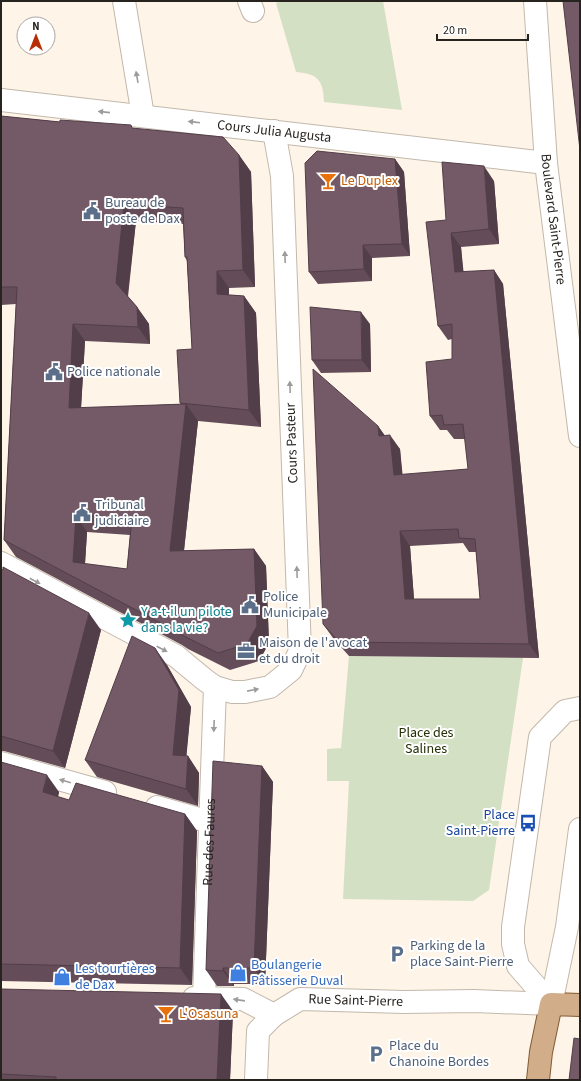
<svg xmlns="http://www.w3.org/2000/svg" width="581" height="1081" viewBox="0 0 581 1081" font-family="'Source Sans 3',sans-serif">
<rect width="100%" height="100%" fill="#fef4e7"/>
<!-- green -->
<g fill="#d4e0c4">
<path d="M281,1h102l19,109 -78,-8c-1,-21 -5,-28 -28,-30l-20,-69z"/>
<path d="M349,656l174,2 -34,232 -16,11 -130,-2 6,-118h-22v-32l14,-1z"/>
</g>
<g fill="none" stroke-linecap="round" stroke-linejoin="round">
<!-- minor casing -->
<g stroke="#c2b8ac" stroke-width="24">
<g id="minor">
<path d="M124,1l19,115"/>
<path d="M249,1l4,10"/>
<path id="s1" d="M535,1l11,162 34,273"/>
<path id="s2" d="M1,100l545,63"/>
<path d="M1,563l175,93 29,24 10,7 17,5h13l25,-5 21,-17 9,-19 -18,-475 -8,-45"/>
<path d="M1,763l104,29"/>
<path d="M157,807l53,15"/>
<path d="M194,998l49,1 31,16"/>
<path id="s3" d="M204,998l11,-311"/>
<path d="M551,1004l-33,-38 -5,-22v-17l27,-190 25,-26 15,-3"/>
<path d="M551,1004l16,-77 13,-98"/>
<path id="s4" d="M256,1080l2,-49 16,-16 26,-16 104,3 70,-1 77,3"/>
</g>
</g>
<!-- major casing -->
<g stroke="#825a31" stroke-width="24">
<path id="major" d="M538,1080l3,-28 10,-48 29,1"/>
</g>
<!-- minor -->
<use href="#minor" stroke="#fff" stroke-width="22"/>
<!-- major -->
<use href="#major" stroke="#d1ae89" stroke-width="22"/>
</g>
<!-- wall -->
<g fill="#644d59" fill-rule="evenodd">
<path d="M1,116l59,6 73,6 106,27 12,17 4,115 -26,1v7l15,1 12,17 5,114 -63,-6 -14,130 70,-2 12,17 3,77 -10,18 -29,9 -42,-21 -6,-4 -166,-88 -12,-17 12,-236 -15,1zM136,221l47,3 2,33 2,4 5,88 -12,54 1,1 -100,4 4,-67 65,3 -1,-20 -12,-17 -9,-10zM87,532l43,3 -3,34 -42,-5z"/>
<path d="M395,159l9,13 6,84 -38,2v23l-54,3 -9,-12z"/>
<path d="M494,181l5,63 -38,3 2,25 31,-2 9,14 36,374 -190,-2 -16,-18 -10,-14 55,-198 7,10 15,13 2,26 66,-6 -3,-30h-11l-7,-9h-7l-10,-14 22,-57v-20l-4,1 -10,-14 8,-106zM463,543l6,9h7l4,47h-66l-4,-53z"/>
<path d="M370,324l1,48 -50,1 -9,-13z"/>
<path d="M1,569l100,61 -36,138 -61,-17h-3z"/>
<path d="M167,665l24,42 -5,49h2l11,17 -1,33 -101,-29 -12,-17z"/>
<path d="M1,762l58,30 -1,5 11,3 116,14 12,17 -5,154 -191,-4z"/>
<path d="M262,766l11,16 -8,202h-31v2h-17l-11,-16z"/>
<path d="M1,989l232,22 -3,69h-229z"/>
</g>
<!-- shaded-wall -->
<g fill="#513e48">
<path d="M239,155l12,17 4,115 -12,-17z"/>
<path d="M395,159l9,13 6,84 -8,-12z"/>
<path d="M484,166l10,15 5,63 -10,-15z"/>
<path d="M124,204l12,17 -9,79 -11,-17z"/>
<path d="M451,233l10,14 4,39 -10,-14z"/>
<path d="M363,245l9,13v23l-8,-12z"/>
<path d="M494,270l9,14 36,374 -10,-14z"/>
<path d="M217,271l12,17v23l-12,-17z"/>
<path d="M244,296l12,17 5,114 -12,-17z"/>
<path d="M137,307l12,17 1,20 -12,-17z"/>
<path d="M361,312l9,12 1,48 -9,-12z"/>
<path d="M73,324l12,17 -5,84 -11,-17z"/>
<path d="M186,404l12,17 -16,147 -12,-17z"/>
<path d="M378,426l10,14 -9,-4z"/>
<path d="M390,435l10,14 4,40 -10,-14z"/>
<path d="M76,515l11,17 -3,47 -11,-17z"/>
<path d="M400,531l10,15 5,67 -10,-14z"/>
<path d="M254,549l12,17 3,77 -10,18 -12,-17z"/>
<path d="M89,613l12,17 -36,138 -12,-17z"/>
<path d="M155,648l12,17 24,42 -6,65 -12,-17z"/>
<path d="M188,756l11,17 -1,33 -12,-17z"/>
<path d="M262,766l11,16 -8,202 -11,-16z"/>
<path d="M47,775l12,17 -4,17 -12,-17z"/>
<path d="M185,814l12,17 -5,154 -12,-17z"/>
<path d="M223,968l11,16v2l-11,-15z"/>
<path d="M221,994l12,17 -3,69h-13z"/>
</g>
<!-- building -->
<g fill="#745967" stroke="#513e48" fill-rule="evenodd">
<path d="M563,1h17v149z"/>
<path d="M1,116l59,6v-2l71,5 1,3 91,9 16,18 4,115 -26,1v23l27,2 5,114 -69,-7 -3,-53 15,-1 -5,-92h-2l-2,-49 -59,-4 -8,79 21,24 1,20 -65,-3 -4,84 117,-4 -16,147 84,-2 3,77 -10,18 -29,9 -42,-21 -6,-4 -166,-88 13,-253h-16zM76,515l56,3 -5,51 -54,-7z"/>
<path d="M317,151l78,8 7,85 -39,1 1,24 -55,3 -4,-109z"/>
<path d="M442,162l42,4 5,63 -38,4 4,39 39,-2 35,374 -190,-2 -16,-18 -10,-255 65,57 1,10 11,-1 4,40 74,-6 -5,-45 -19,1 -2,-10 -12,1 -4,-54 26,-3v-35l-14,2 -12,-104 20,-2zM458,529l1,9 16,1 5,60h-75l-5,-68z"/>
<path d="M310,307l51,5 1,48h-50z"/>
<path d="M3,567l86,46 -36,138 -52,-15v-167l2,1z"/>
<path d="M132,636l23,12 24,42 -6,65 15,1 -2,33 -101,-29z"/>
<path d="M213,761l49,5 -8,202h-31v3l-17,-1z"/>
<path d="M1,762l46,13 -4,17 26,8 7,-17 109,31 -5,154 -179,-4z"/>
<path d="M1,989l220,5 -4,86h-161v-3l-55,-3z"/>
<path d="M574,1038l6,1v41h-11z"/>
</g>
<!-- one-way arrows -->
<defs><path id="oneway-solid" d="M-6-.8H1V-3.2L6.5 0L1 3.2V.8H-6Z"/></defs>
<g fill="#9e9c9a">
<use href="#oneway-solid" transform="translate(137 77) rotate(-100)"/>
<use href="#oneway-solid" transform="translate(104 112) rotate(-174)"/>
<use href="#oneway-solid" transform="translate(194 122) rotate(-173)"/>
<use href="#oneway-solid" transform="translate(285 257) rotate(-92)"/>
<use href="#oneway-solid" transform="translate(290 387) rotate(-92)"/>
<use href="#oneway-solid" transform="translate(297 572) rotate(-92)"/>
<use href="#oneway-solid" transform="translate(35 581) rotate(28)"/>
<use href="#oneway-solid" transform="translate(162 649) rotate(28)"/>
<use href="#oneway-solid" transform="translate(253 690) rotate(-11)"/>
<use href="#oneway-solid" transform="translate(214 726) rotate(92)"/>
<use href="#oneway-solid" transform="translate(65 781) rotate(-164)"/>
<use href="#oneway-solid" transform="translate(239 1000) rotate(-172)"/>
</g>
<!-- icons -->
<defs>
<g id="bar-bare" transform="scale(1.38)"><path d="M-6-5H6L.8 .8V4.5H3.5V6h-7V4.5H-.8V.8Z" fill="#e8710a" stroke="#fff" stroke-width="2.5" paint-order="stroke"/></g>
<g id="civic-bare" transform="scale(1.38)"><path d="M-.6-6.5H3V-4.5H.6V-3L4-1V1h2V6H-6V1h2V-1L-.6-3ZM-1.2 2.5V6h2.4V2.5Z" fill="#5c6f8a" stroke="#fff" stroke-width="2.5" paint-order="stroke"/></g>
<g id="sight-bare" transform="scale(1.38)"><path d="M0-6L1.8-2.2L6-1.7L2.9 1.2L3.7 5.4L0 3.3L-3.7 5.4L-2.9 1.2L-6-1.7L-1.8-2.2Z" fill="#0f9aa8" stroke="#fff" stroke-width="2.5" paint-order="stroke"/></g>
<g id="office-bare" transform="scale(1.38)"><path d="M-6-3h4V-5.5h4V-3h4V5H-6ZM-1-4.5V-3h2v-1.5ZM-6 0V1H6V0Z" fill="#5c6f8a" stroke="#fff" stroke-width="2.5" paint-order="stroke"/></g>
<g id="bus-bare" transform="scale(1.38)"><path d="M-5-6H5V4H4V6H2V4H-2V6H-4V4H-5ZM-3.5-4V0h7V-4ZM-3.5 1.2v1.5H-2V1.2ZM2 1.2v1.5H3.5V1.2Z" fill="#1a4fb4" stroke="#fff" stroke-width="2.5" paint-order="stroke"/></g>
<g id="parking-bare" transform="scale(1.38)"><path d="M-3.5-5.5H1a3.5 3.5 0 0 1 0 7H-1V5.5H-3.5ZM-1-3.4V-.6H.8a1.4 1.4 0 0 0 0-2.8Z" fill="#5c6f8a" stroke="#fff" stroke-width="2.5" paint-order="stroke"/></g>
<g id="shop-bare" transform="scale(1.38)"><path d="M-5-2.5h2.3a2.7 3.5 0 0 1 5.4 0H5L5.5 6h-11ZM-1.5-2.5h3a1.5 2.3 0 0 0-3 0Z" fill="#3f7fe0" stroke="#fff" stroke-width="2.5" paint-order="stroke"/></g>
</defs>
<g fill-rule="evenodd">
<use href="#bar-bare" x="328" y="181"/>
<use href="#civic-bare" x="92" y="211"/>
<use href="#civic-bare" x="54" y="372"/>
<use href="#civic-bare" x="82" y="513"/>
<use href="#civic-bare" x="250" y="605"/>
<use href="#sight-bare" x="128" y="620"/>
<use href="#office-bare" x="246" y="651"/>
<use href="#bus-bare" x="528" y="823"/>
<use href="#parking-bare" x="397" y="954"/>
<use href="#shop-bare" x="238" y="973"/>
<use href="#shop-bare" x="62" y="977"/>
<use href="#bar-bare" x="166" y="1014"/>
<use href="#parking-bare" x="376" y="1054"/>
</g>
<g text-anchor="middle" dominant-baseline="central" stroke-width="4" stroke-linejoin="round" paint-order="stroke">
<!-- street labels -->
<g font-size="14" fill="#27231f" stroke="#fff">
<text stroke="none"><textPath href="#s2" startOffset="275">Cours Julia Augusta</textPath></text>
<text stroke="none"><textPath href="#s1" startOffset="219">Boulevard Saint-Pierre</textPath></text>
<text transform="translate(292 443) rotate(-92)">Cours Pasteur</text>
<text stroke="none"><textPath href="#s3" startOffset="156">Rue des Faures</textPath></text>
<text stroke="none"><textPath href="#s4" startOffset="158">Rue Saint-Pierre</textPath></text>
</g>
<!-- food labels -->
<g font-size="14" fill="#c56008" stroke="#fff" text-anchor="start">
<text x="341" y="181">Le Duplex</text>
<text x="179" y="1014">L'Osasuna</text>
</g>
<!-- service labels -->
<g font-size="14" fill="#4e5e75" stroke="#fff" text-anchor="start">
<text x="105" y="203">Bureau de<tspan x="105" dy="16">poste de Dax</tspan></text>
<text x="67" y="372">Police nationale</text>
<text x="95" y="505">Tribunal<tspan x="95" dy="16">judiciaire</tspan></text>
<text x="263" y="597">Police<tspan x="263" dy="16">Municipale</tspan></text>
<text x="259" y="643">Maison de l'avocat<tspan x="259" dy="16">et du droit</tspan></text>
<text x="410" y="946">Parking de la<tspan x="410" dy="16">place Saint-Pierre</tspan></text>
<text x="389" y="1046">Place du<tspan x="389" dy="16">Chanoine Bordes</tspan></text>
</g>
<!-- culture labels -->
<g font-size="14" fill="#0d838f" stroke="#fff" text-anchor="start">
<text x="141" y="612">Y a-t-il un pilote<tspan x="141" dy="16">dans la vie?</tspan></text>
</g>
<!-- park labels -->
<g font-size="14" fill="#212f02" stroke="#fff">
<text x="426" y="733">Place des<tspan x="426" dy="16">Salines</tspan></text>
</g>
<!-- transit labels -->
<g font-size="14" fill="#164399" stroke="#fff" text-anchor="end">
<text x="515" y="815">Place<tspan x="515" dy="16">Saint-Pierre</tspan></text>
</g>
<!-- shop labels -->
<g font-size="14" fill="#366cbe" stroke="#fff" text-anchor="start">
<text x="251" y="965">Boulangerie<tspan x="251" dy="16">Pâtisserie Duval</tspan></text>
<text x="75" y="969">Les tourtières<tspan x="75" dy="16">de Dax</tspan></text>
</g>
</g>
<!-- border -->
<rect width="581" height="1081" fill="none" stroke="#27231f" stroke-width="4"/>
<!-- north arrow -->
<g transform="translate(36 36)"><circle r="19" fill="#ffffff" stroke="#a9a7a5"/>
<path d="M0-3L7 15L0 10L-7 15Z" fill="#b82e02"/>
<text y="-6" font-size="11" font-weight="bold" text-anchor="middle" fill="#27231f">N</text>
</g>
<!-- scale -->
<path d="M437 34v6h91v-6" fill="none" stroke="#27231f" stroke-width="2"/>
<text x="443" y="34" font-size="12" fill="#27231f" stroke="#ffffff" stroke-width="3" paint-order="stroke">20 m</text>
</svg>
